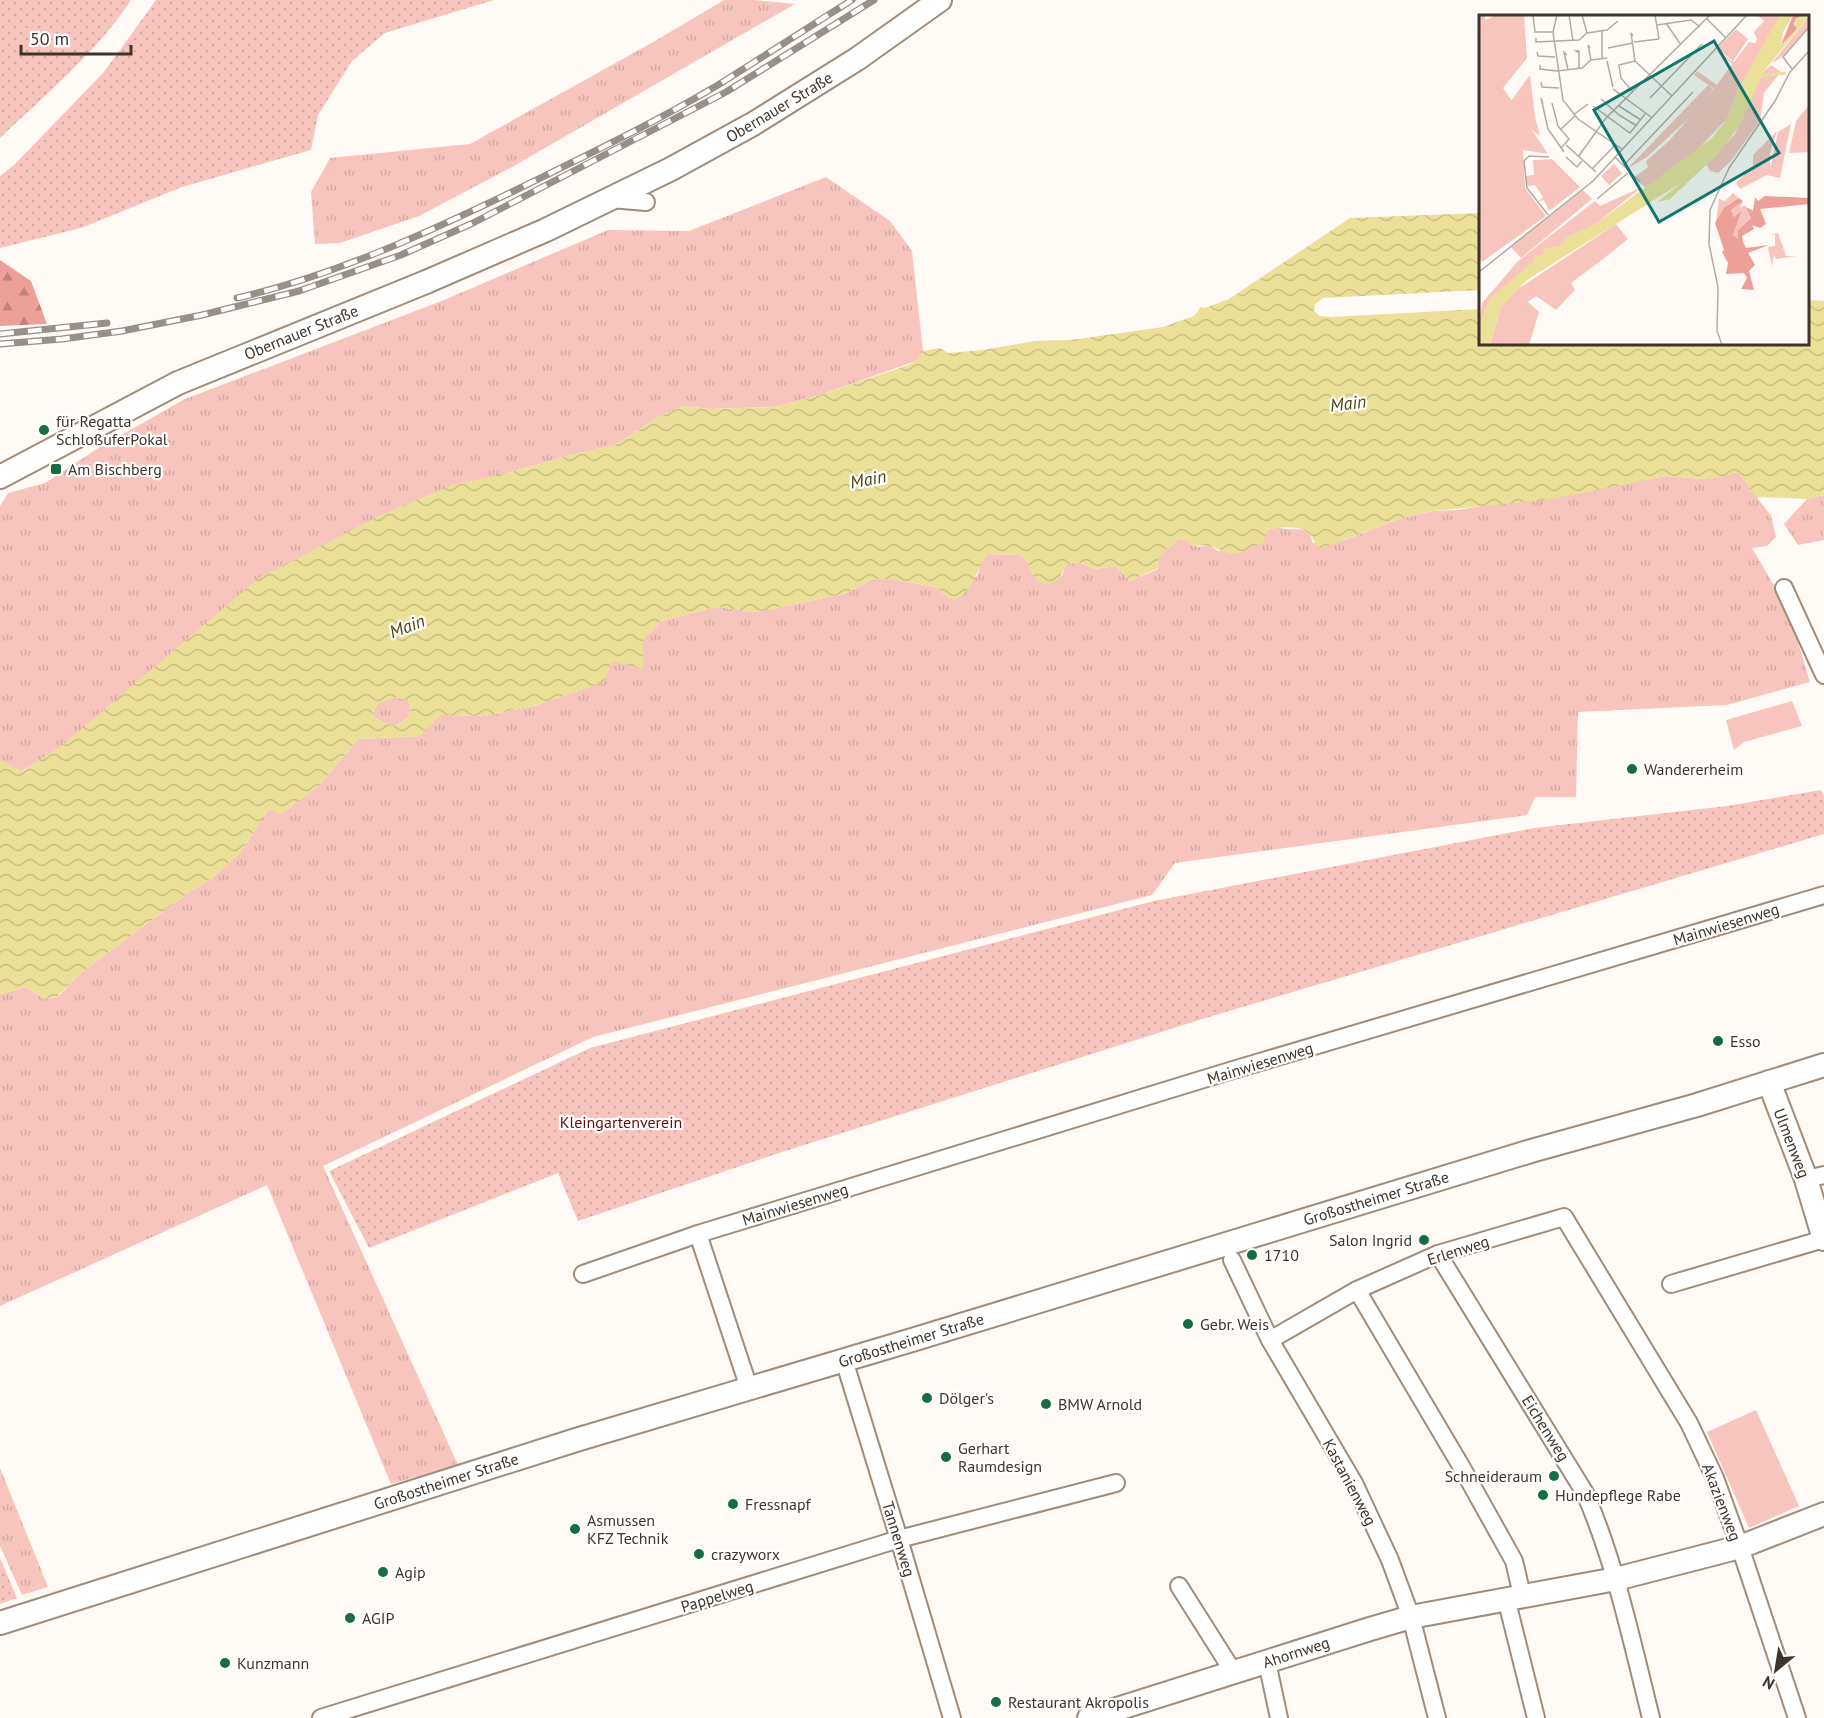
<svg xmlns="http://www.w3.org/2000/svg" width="1824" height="1718" viewBox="0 0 1824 1718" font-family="'PT Sans',sans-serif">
<defs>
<pattern id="grass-tufts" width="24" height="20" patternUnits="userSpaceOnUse" patternTransform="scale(1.5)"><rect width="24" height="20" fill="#f7c5be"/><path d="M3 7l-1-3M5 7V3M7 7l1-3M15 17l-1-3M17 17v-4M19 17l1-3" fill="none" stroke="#d5aaa3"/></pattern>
<pattern id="forest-firs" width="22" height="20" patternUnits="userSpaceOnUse" patternTransform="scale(1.5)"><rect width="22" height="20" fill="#eca097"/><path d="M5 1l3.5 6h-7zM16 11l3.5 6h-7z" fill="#c0837b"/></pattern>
<pattern id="garden-dots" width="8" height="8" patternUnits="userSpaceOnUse" patternTransform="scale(1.5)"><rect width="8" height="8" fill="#f7c5be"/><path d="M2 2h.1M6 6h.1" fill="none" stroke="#d5aaa3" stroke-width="1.8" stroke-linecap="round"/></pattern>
<pattern id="water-waves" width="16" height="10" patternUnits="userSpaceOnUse" patternTransform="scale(1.5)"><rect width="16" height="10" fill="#ebe098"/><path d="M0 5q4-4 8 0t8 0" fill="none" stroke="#cac183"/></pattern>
</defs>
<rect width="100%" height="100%" fill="#fffaf5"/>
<!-- grass -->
<g fill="url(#grass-tufts)">
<path d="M724,0h30l41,4 -283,163 -93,49 -79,27 -25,1 -4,-52 19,-34 140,-14 185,-103z"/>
<path d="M826,177l64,44 22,30 11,100 -7,10 -96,34 -46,12 -64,2 -27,-3 -25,11 -43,28 -44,10 -64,18 -485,298 -22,-10v-255l8,-13 37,-10 55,-36 85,-48 259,-99 164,-70 81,1z"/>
<path d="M1738,472l33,44 5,21 -9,9 -15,2 36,61 22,73 -83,23 -149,7 -2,85h-41l-8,18 -352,48 -23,32 -559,142 -270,129 135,299 -67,19 -124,-299 -267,121v-312l26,-7 18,12 14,-2 20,-22 110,-82 23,-14 29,-26 28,-43 51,-24 39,-47 61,-3 21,-21 46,1 51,-11 66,-23 9,-21 31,-22 18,-18 55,-14 41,5 90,-19 24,-13 21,-1 44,8 13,11 28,-22 4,-13 7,-9 32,1 9,8 10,18 23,-5 3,-10 13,-4 16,7 22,-3 14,15 28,-12 1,-13 20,-17 8,1 11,7 11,-2 9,6 44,-8 6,-13c8,-3 11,-2 19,-1 15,1 21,-3 26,14l29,-2 57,-22 34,-8 24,-1 210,-34 34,3z"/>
<path d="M1824,495v45l-26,5 -14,-21 23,-25z"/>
<path d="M394,697l14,3c7,13 -1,20 -13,26l-13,-4 -11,-7 8,-12z"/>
<path d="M0,1468l48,119 -26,8 -22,-49z"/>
</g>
<!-- forest -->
<path fill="url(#forest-firs)" d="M0,260l31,21 16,43 -47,2z"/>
<!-- park -->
<g fill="#f7c5be">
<path d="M1792,701l10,25 -58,16 -10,8 -8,-30z"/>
<path d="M1756,1410l43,96 -50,22 -42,-96z"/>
</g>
<!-- garden -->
<g fill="url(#garden-dots)">
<path d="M0,0h131c-33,51 -87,96 -131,138z"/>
<path d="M156,0h338l-109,33 -33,28 -34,54 -7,35 -129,37 -101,41 -81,20v-72l14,-11 90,-93z"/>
<path d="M1821,790l3,7v37l-625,186 -423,134 -198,67 -20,-48 -189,75 -40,-77 261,-123 564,-147 380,-73 193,-22z"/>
<path d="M0,1558l17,40 -17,6z"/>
</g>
<!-- water -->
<path fill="url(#water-waves)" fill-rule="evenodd" d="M1480,213v77l-157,8 -8,6 -1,7 6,5 11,1 149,-8v35h328v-44l16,1v194l-17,4 -51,-2 -18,-25 -20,6 -17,1 -35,-3 -120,24 -113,11 -34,8 -76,29 -4,1c-5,-6 -6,-13 -12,-17 -5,-6 -32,-5 -39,-2 -4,10 -5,17 -17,16 -16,14 -24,6 -41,0 -5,-2 -13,1 -19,0l-4,-6 -8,-1 -20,17 -1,12 -28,13 -14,-15 -22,3 -16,-7 -13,4c-8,28 -34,20 -36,-3l-9,-8 -32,-1c-13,15 -13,36 -33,46l-6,-2 -13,-11 -44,-8 -21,1 -24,13 -90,19 -41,-5 -55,14 -18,18v30l-31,-8 -8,21 -67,23 -51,11 -46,-1 -20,21 -62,3 -39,47 -37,28 -14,-4 -28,43 -29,26 -23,14 -110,82 -21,22 -13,2 -18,-12 -26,7v-233l23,10 42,-28 194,-165 122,-63 71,-30 55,-12 64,-18 44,-10 43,-28 25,-11 27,3 64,-2 46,-12 88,-30 8,-4 7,-10 17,-3 8,5 35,-3 52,-9 36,-1 92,-13 31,-11 7,-9 4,1 24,-9 121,-81zM394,697l14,3c7,13 -1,21 -13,26l-13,-4 -11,-7 8,-12z"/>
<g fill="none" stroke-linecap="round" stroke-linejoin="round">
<!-- street casing -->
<g stroke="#a28b78" stroke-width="20">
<g id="street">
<path d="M611,199l35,3"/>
<path d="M1784,588l40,87"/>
<path d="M1806,1179l18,-4"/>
<path d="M698,1234l51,154"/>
<path d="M1438,1254l147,239c31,72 47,149 66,225"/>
<path d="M1232,1260l38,80 84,143 36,77 21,57 26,101"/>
<path d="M583,1274l115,-40 535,-164 591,-175"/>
<path d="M1671,1284l153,-45"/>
<path d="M1357,1290l104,176 53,95 8,34"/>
<path d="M1270,1340l87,-50 81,-36 126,-37 125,206 26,55 25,69 57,171"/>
<path d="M844,1360l55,179 53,179"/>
<path d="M1179,1586l55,87"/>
<path d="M1506,1598l30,120"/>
<path d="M1267,1662l12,56"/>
<path d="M321,1718l578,-179 217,-56"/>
</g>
</g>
<!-- secondary casing -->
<g stroke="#a28b78" stroke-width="26">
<g id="secondary">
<path d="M0,477l178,-94 248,-101 120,-52 125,-61 82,-45 104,-65 83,-59"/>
<path d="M1769,1082l37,97 18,60"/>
<path d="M0,1623l576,-183 336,-100 619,-189 166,-46 127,-40"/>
<path d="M1089,1718l281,-89 41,-12 205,-38 124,-32 84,-33"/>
</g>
</g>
<!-- street -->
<use href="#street" stroke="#fff" stroke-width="16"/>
<!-- secondary -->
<use href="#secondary" stroke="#fff" stroke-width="22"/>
<!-- rail casing -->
<g stroke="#979089" stroke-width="7">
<g id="rail">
<path d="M237,298c99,-23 192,-66 283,-110 67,-33 134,-65 198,-103 45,-28 89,-57 134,-85"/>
<path d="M0,334l107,-11"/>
<path d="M0,344l62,-5 60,-8 80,-16 97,-24 102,-36 72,-32 253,-131 148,-92"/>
</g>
</g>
<!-- rail -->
<use href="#rail" stroke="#fff" stroke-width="4.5" stroke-dasharray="14" stroke-linecap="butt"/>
</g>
<!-- markers -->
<g fill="#156e42" stroke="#fff" stroke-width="2">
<circle cx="44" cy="430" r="6"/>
<rect x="50" y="463" width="12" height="12" rx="3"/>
<circle cx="1632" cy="769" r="6"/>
<circle cx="1718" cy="1041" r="6"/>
<circle cx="1424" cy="1240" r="6"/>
<circle cx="1252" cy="1255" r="6"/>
<circle cx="1188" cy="1324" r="6"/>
<circle cx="927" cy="1398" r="6"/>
<circle cx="1046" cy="1404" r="6"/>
<circle cx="946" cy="1457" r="6"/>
<circle cx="1554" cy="1476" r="6"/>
<circle cx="1543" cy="1495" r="6"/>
<circle cx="733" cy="1504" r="6"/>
<circle cx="575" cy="1529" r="6"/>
<circle cx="699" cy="1554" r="6"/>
<circle cx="383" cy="1572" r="6"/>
<circle cx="350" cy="1618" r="6"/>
<circle cx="225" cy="1663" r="6"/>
<circle cx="996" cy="1702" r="6"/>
</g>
<g text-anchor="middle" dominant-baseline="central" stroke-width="4.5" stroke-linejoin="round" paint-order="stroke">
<!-- street labels -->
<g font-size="16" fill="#3d342c" stroke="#fff">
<text transform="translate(779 107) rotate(-31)">Obernauer Straße</text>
<text transform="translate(301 332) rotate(-22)">Obernauer Straße</text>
<text transform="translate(1726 924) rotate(-17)">Mainwiesenweg</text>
<text transform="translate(1260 1063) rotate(-17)">Mainwiesenweg</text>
<text transform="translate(1792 1143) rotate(69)">Ulmenweg</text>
<text transform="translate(1376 1198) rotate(-17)">Großostheimer Straße</text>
<text transform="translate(795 1204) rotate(-17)">Mainwiesenweg</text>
<text transform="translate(1458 1250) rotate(-18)">Erlenweg</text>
<text transform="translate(911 1340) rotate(-17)">Großostheimer Straße</text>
<text transform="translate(1546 1428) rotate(58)">Eichenweg</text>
<text transform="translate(446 1481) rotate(-18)">Großostheimer Straße</text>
<text transform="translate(1350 1482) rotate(62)">Kastanienweg</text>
<text transform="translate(1722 1502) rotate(69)">Akazienweg</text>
<text transform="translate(899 1539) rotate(73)">Tannenweg</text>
<text transform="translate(717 1596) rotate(-17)">Pappelweg</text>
<text transform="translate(1296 1652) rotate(-18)">Ahornweg</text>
</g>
<!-- poi labels -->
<g font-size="16" fill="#3d342c" stroke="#fff" text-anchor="start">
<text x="56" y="421">für Regatta<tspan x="56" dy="18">SchloßuferPokal</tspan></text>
<text x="68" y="469">Am Bischberg</text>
<text x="1644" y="769">Wandererheim</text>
<text x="1730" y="1041">Esso</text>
<text x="1412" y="1240" text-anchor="end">Salon Ingrid</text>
<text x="1264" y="1255">1710</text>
<text x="1200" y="1324">Gebr. Weis</text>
<text x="939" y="1398">Dölger's</text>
<text x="1058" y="1404">BMW Arnold</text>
<text x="958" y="1448">Gerhart<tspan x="958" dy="18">Raumdesign</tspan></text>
<text x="1542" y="1476" text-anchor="end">Schneideraum</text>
<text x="1555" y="1495">Hundepflege Rabe</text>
<text x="745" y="1504">Fressnapf</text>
<text x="587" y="1520">Asmussen<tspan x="587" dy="18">KFZ Technik</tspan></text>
<text x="711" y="1554">crazyworx</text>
<text x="395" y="1572">Agip</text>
<text x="362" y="1618">AGIP</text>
<text x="237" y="1663">Kunzmann</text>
<text x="1008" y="1702">Restaurant Akropolis</text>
</g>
<!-- park labels -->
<g font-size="16" fill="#660c0d" stroke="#fff">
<text x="621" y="1122">Kleingartenverein</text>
</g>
<!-- water labels -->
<g font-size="18" font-style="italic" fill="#4f4710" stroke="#fff">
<text transform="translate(1348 403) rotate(-7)">Main</text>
<text transform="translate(868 479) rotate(-11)">Main</text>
<text transform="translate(407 626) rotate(-21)">Main</text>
</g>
</g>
<!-- overview -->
<g transform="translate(1479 15)">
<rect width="330" height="330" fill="#fffaf5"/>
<path d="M278,0h25l-44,75 -10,28 -35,36 -46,34 -5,-3 -7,-8 13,-10 -2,-6 23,-20 45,-52 -20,-14 3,-4 20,14 15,-21 -16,-13 18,11 15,-20 6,1 2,-4 -3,-7 10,-11zM330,2v9l-27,31 -10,6zM292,50l10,7 -17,21 -4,28 -29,40 -13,12 -8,-2 -4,-7 29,-30 28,-62zM330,90v47l-20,1 7,-32zM163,172l-45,36 -40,24 -13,2 -1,6 -45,38 -19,32 3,-22 36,-42 77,-60 5,5zM254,178l6,5 -23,25 3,-24 6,2zM264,186l-3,7 5,-3 6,13 -13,12v9l-5,-4 9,-23 -8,5 -3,-7zM137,209l8,10 -24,18 3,7 -32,24 4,7 -19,20 -20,-14 -8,6 11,10 -10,33h-39l11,-38 14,-16zM299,218l8,23h10l-20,3 -2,-4 -2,11 -4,-19 7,-1v-11h-5z" fill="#f7c5be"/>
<path d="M314,0h9l-7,5 -1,6 4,-2 -2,6 -15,15zM286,181l44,2v6l-49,5 6,15 -6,4 -8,-3 2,4 -12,7 1,6 3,6 23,-3 -21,8 7,12 -6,6 5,19 -13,-1 6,-11 -3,-5 -18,1 2,-11 -6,-11 2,-2 -9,-27 9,-15 15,-10 4,3 -12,9 3,7 8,-6 -9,24 5,4v-9l13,-12 -5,-11 7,4 2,-14 3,4z" fill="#eca097"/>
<path d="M0,0h6v5l12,-5h27l3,43 -24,30 45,66 -25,-4 2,38 21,28 -64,46 -3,-4zM135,149l8,9 -13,12 -8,-9zM104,175l9,9 -71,59 -10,-11z" fill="#f7c5be"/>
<path d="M257,14l12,10 -15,22 -16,-12zM51,60l5,41 5,20 -14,-11 -15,-24zM229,70l5,4 -12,18 -54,50 -20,12zM312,109l-11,54 -13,-3 -27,14 -4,-6 17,-17v-11l24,-24 -7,22v17l8,-38zM73,144l28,28 -31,24 -5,-11 -6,2 5,-5 -8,-12 -9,1 -1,-10 9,-1 -1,-15zM145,219l4,5 -25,20 -4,-7z" fill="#f7c5be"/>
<path d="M314,0l-10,17 -2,13 15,-15 -1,-10 7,-5 7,2 -46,55 -23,53 -21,28 -49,46 -13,3 24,-19 -154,97 -26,27 -11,38h-11v-20l10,-26 46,-39 -1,-5h9v-6l14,-2 12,-11 28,-13 115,-85 16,-20 10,-28 41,-74z" fill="#ebe098"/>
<path fill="none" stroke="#ebe098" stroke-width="3" d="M282,61l25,-3"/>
<path fill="none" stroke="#b1aba5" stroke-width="1.5" d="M54,0l2,17h18M78,0l-4,17 10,68 15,19 44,30M90,0l4,26M103,0l5,18M176,0l4,24M228,4l19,19M187,8l15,22M178,10l34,-5 9,7M123,16v28M154,21l-2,-3 4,28 37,35M57,23v4l43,-2 8,-7 20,-3 11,-9M155,27l25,-3M111,33l-2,-3 3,15M129,33l25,-5M58,37l1,4 17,1M100,38l-3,-2h3v17M88,40l-3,-3 4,18M128,46l6,26M61,50v4l17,2 25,-3 9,-8 16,-2M313,54l-9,-12 26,-30M62,67l1,5 17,1M134,74l38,28M154,77l-12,-14 -2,-13 16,-4M171,83l52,-54M122,84l18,16 18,11M73,88l6,23 11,13 -8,9M64,89l-2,-6 7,31 16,23M114,91l37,27 15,-19M140,91l22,14M94,100l15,-11M81,115l15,-14M87,130l30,27M87,142l11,10 5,-6M99,142l28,-39 104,-103M136,142l25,25M144,151l70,-74M113,154l24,-25M118,184l31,-26M69,200l-21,-27 -3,-27 5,-5 20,1M0,257l114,-91 154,-166M243,330l-5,-14 1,-44 -9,-43 1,-34 19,-42 46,-67 15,-29 19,-21"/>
<path fill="#0f766e" fill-opacity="0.15" stroke="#0f766e" stroke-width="3" d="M235,26l65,112 -120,69 -65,-112z"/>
<rect width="330" height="330" fill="none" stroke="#3d342c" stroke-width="3"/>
</g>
<!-- north arrow -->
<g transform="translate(1776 1670) rotate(210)" stroke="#ffffff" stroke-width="4.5" paint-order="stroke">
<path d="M0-4.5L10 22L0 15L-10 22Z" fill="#3d342c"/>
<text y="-9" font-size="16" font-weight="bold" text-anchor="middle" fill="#3d342c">N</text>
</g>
<!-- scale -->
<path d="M21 45v9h110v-9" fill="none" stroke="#3d342c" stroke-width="3"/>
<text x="30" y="45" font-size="18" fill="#3d342c" stroke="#ffffff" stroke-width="4.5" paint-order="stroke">50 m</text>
</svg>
